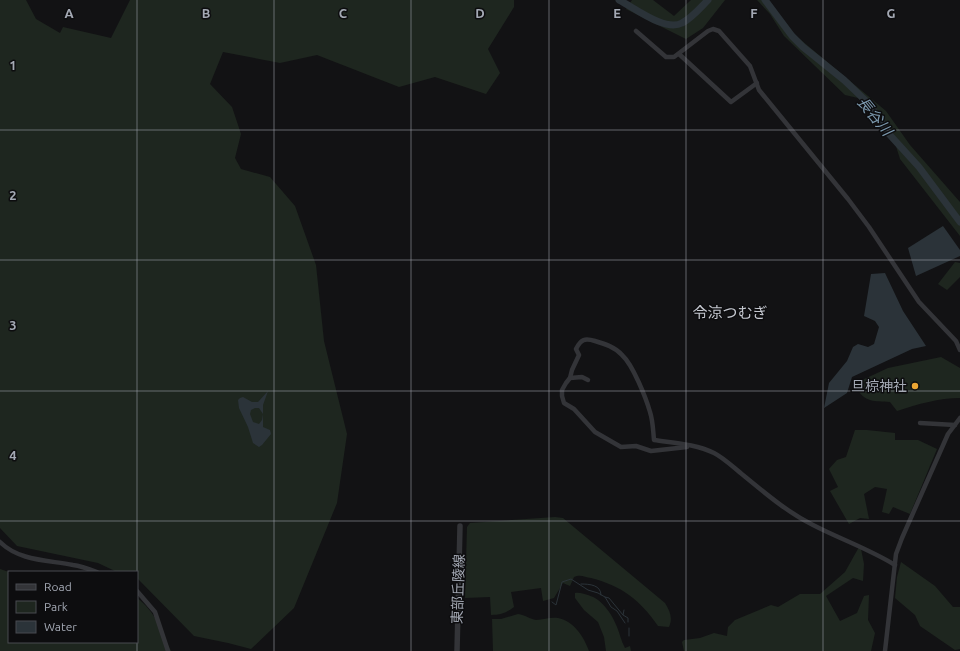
<svg xmlns="http://www.w3.org/2000/svg" width="960" height="651" viewBox="0 0 960 651" font-family="Ubuntu,'Noto Sans JP',sans-serif">
<rect width="100%" height="100%" fill="#121214"/>
<!-- green -->
<g fill="#1e261f">
<path d="M0,0h26l10,19 24,14 3,-6 48,11 19,-38h384v7l-26,42 12,24 -14,21 -51,-17 -36,10 -82,-32 -37,8 -57,-11 -13,32 22,23 9,27 -6,24 6,11 29,8 25,29 21,59 8,76 23,93 -10,69 -43,105 -43,41 -23,-6 -34,-7 -57,-58v-6h-20l-19,-9 -81,-17 -17,-18z"/>
<path d="M632,0h21l21,16 17,-16h34l-22,28 -17,11 -60,-30z"/>
<path d="M757,0h10l28,35 91,76 24,34 50,57v34l-60,-77 -5,-16 -21,-27 -16,-18 -13,-3 -61,-59 -14,-22z"/>
<path d="M955,262l5,1v14l-13,13 -9,-6z"/>
<path d="M941,357l19,11v30c-21,0 -42,6 -63,13l-7,-9c-16,-1 -24,1 -34,-14l2,-6 30,-14z"/>
<path d="M855,430h12l28,3v7h23l19,9 -27,65 -17,-7 -4,7 -7,-2 5,-23 -12,-2 -11,7 5,25 -9,-1 -11,6 -19,-33 8,-4 -9,-18 8,-9 9,-3z"/>
<path d="M555,517l8,1 102,85c5,8 8,15 4,24l-11,-1c-18,-26 -36,-40 -67,-48 -6,-1 -11,-4 -17,-1l-4,9 -7,-3 -9,15 -11,3 -2,-13 -30,4 3,15c-8,6 -13,8 -23,8l-1,-18 -25,1 2,-71 3,-4z"/>
<path d="M859,547l2,2 3,15 -1,17 -10,-3 -27,18 14,25 17,-8 7,-17 5,-1 -1,25 7,13 -4,18h-187l-2,-9 2,-2 16,-2 14,-5 13,3 1,-9 7,-7 36,-15 7,2 22,-13h20l25,-22z"/>
<path d="M901,562l34,24 18,21h7v42l-5,1 -35,-24 -5,-11 -20,-17 2,-21z"/>
<path d="M0,569l9,3v70h128v-44c18,13 25,33 34,53h-171z"/>
<path d="M575,593c5,-1 8,1 13,2 14,4 24,19 29,32 3,7 4,14 8,21l5,-2 1,5h-25l-2,-14 -6,-15 -14,-12 -9,-12z"/>
<path d="M518,614c7,1 12,5 18,6 8,0 14,-3 22,-2 16,3 26,19 31,33h-96l-1,-32h9z"/>
</g>
<!-- water -->
<g fill="#2b3339" fill-rule="evenodd">
<path d="M943,226l17,24v6l-44,20 -8,-28z"/>
<path d="M885,273l18,38 23,35 -14,3 -60,28 -5,16 -23,15 5,-25 18,-22 6,-14 5,-3 10,3 6,-3 5,-17 -4,-6 -11,-5 7,-42z"/>
<path d="M268,391l-5,14v22l7,3 1,4 -9,11 -3,2 -6,-4 -5,-16 -9,-19 -1,-8 2,-2 3,-1 9,5h6zM255,408h4l4,6 -1,6 -3,4 -6,-2 -3,-8 1,-4z"/>
</g>
<g fill="none" stroke-linecap="round" stroke-linejoin="round">
<!-- stream -->
<g stroke="#2b3339" stroke-width="1">
<path d="M581,584c9,0 20,1 20,11"/>
<path d="M605,597l4,1 14,17"/>
<path d="M552,602l4,3 6,-23 9,-3 17,11 10,3 7,4 6,10 6,4 8,12"/>
<path d="M624,610l-1,5 5,3v4"/>
<path d="M629,636v-8"/>
</g>
<!-- river -->
<g stroke="#2b3339" stroke-width="7">
<path d="M619,0c16,8 46,32 63,23 10,-5 18,-15 26,-23"/>
<path d="M765,0l27,36 11,11 41,33 22,21 10,13 13,20 30,33 41,55"/>
</g>
<!-- minor -->
<g stroke="#333438" stroke-width="4.5">
<path d="M636,31l30,26h8l34,-26 5,-2 6,2 31,35 9,24 89,109 21,28 50,75 37,39 4,9"/>
<path d="M679,54l52,48 26,-19"/>
<path d="M570,378l2,-8 7,-15 -3,-6c5,-10 9,-11 19,-8 10,3 20,6 27,14 11,10 24,43 28,57 3,9 3,18 4,28 20,3 42,4 60,13 10,5 20,15 29,22 22,18 44,37 70,50 27,14 56,24 82,40"/>
<path d="M588,380l-6,-3 -12,1 -4,5 -4,7v6l2,7 10,6 21,23 26,15 15,-1 15,5 36,-4"/>
<path d="M920,423l35,2"/>
<path d="M0,542c19,19 48,18 73,23 8,1 16,4 24,7"/>
<path d="M137,591l18,21 13,39"/>
<path d="M885,651l11,-97 6,-16 46,-104 12,-16"/>
</g>
<!-- tertiary -->
<path stroke="#333438" stroke-width="5.5" d="M457,651l3,-125"/>
</g>
<!-- grid -->
<path fill="none" stroke="#a4a9b4" stroke-width="1" stroke-opacity="0.55" d="M137,0v651M274,0v651M411,0v651M549,0v651M686,0v651M823,0v651M0,130h960M0,260h960M0,391h960M0,521h960"/>
<!-- markers -->
<circle fill="#eba533" stroke="#0d0d0f" stroke-width="1.5" cx="915" cy="386" r="4"/>
<g text-anchor="middle" dominant-baseline="central" stroke-width="3" stroke-linejoin="round" paint-order="stroke">
<!-- poi labels -->
<g font-size="14" fill="#a4a9b4" stroke="#0d0d0f" text-anchor="end">
<text x="907" y="386">旦椋神社</text>
</g>
<!-- street labels -->
<g font-size="14" fill="#a4a9b4" stroke="#0d0d0f">
<text transform="translate(458 589) rotate(-88)">東部丘陵線</text>
</g>
<!-- water labels -->
<g font-size="15" font-style="italic" fill="#7c99ae" stroke="#0d0d0f">
<text transform="translate(875 116) rotate(51)">長谷川</text>
</g>
<!-- neighbourhood labels -->
<g font-size="15" fill="#c5c8d0" stroke="#0d0d0f">
<text x="730" y="312">令涼つむぎ</text>
</g>
</g>
<g font-size="13" text-anchor="middle" font-weight="bold" fill="#a4a9b4" stroke="#0d0d0f" stroke-width="3" stroke-linejoin="round" paint-order="stroke">
<text x="69" y="18">A</text>
<text x="206" y="18">B</text>
<text x="343" y="18">C</text>
<text x="480" y="18">D</text>
<text x="617" y="18">E</text>
<text x="754" y="18">F</text>
<text x="891" y="18">G</text>
<text x="13" y="70">1</text>
<text x="13" y="200">2</text>
<text x="13" y="330">3</text>
<text x="13" y="460">4</text>
</g>
<!-- legend -->
<rect x="8" y="571" width="130" height="72" fill="#0d0d0f" stroke="#494b51"/>
<rect x="16" y="584" width="20" height="6" fill="#333438" stroke="#494b51"/>
<text x="44" y="591" font-size="12" fill="#a4a9b4">Road</text>
<rect x="16" y="601" width="20" height="12" fill="#1e261f" stroke="#494b51"/>
<text x="44" y="611" font-size="12" fill="#a4a9b4">Park</text>
<rect x="16" y="621" width="20" height="12" fill="#2b3339" stroke="#494b51"/>
<text x="44" y="631" font-size="12" fill="#a4a9b4">Water</text>
</svg>
